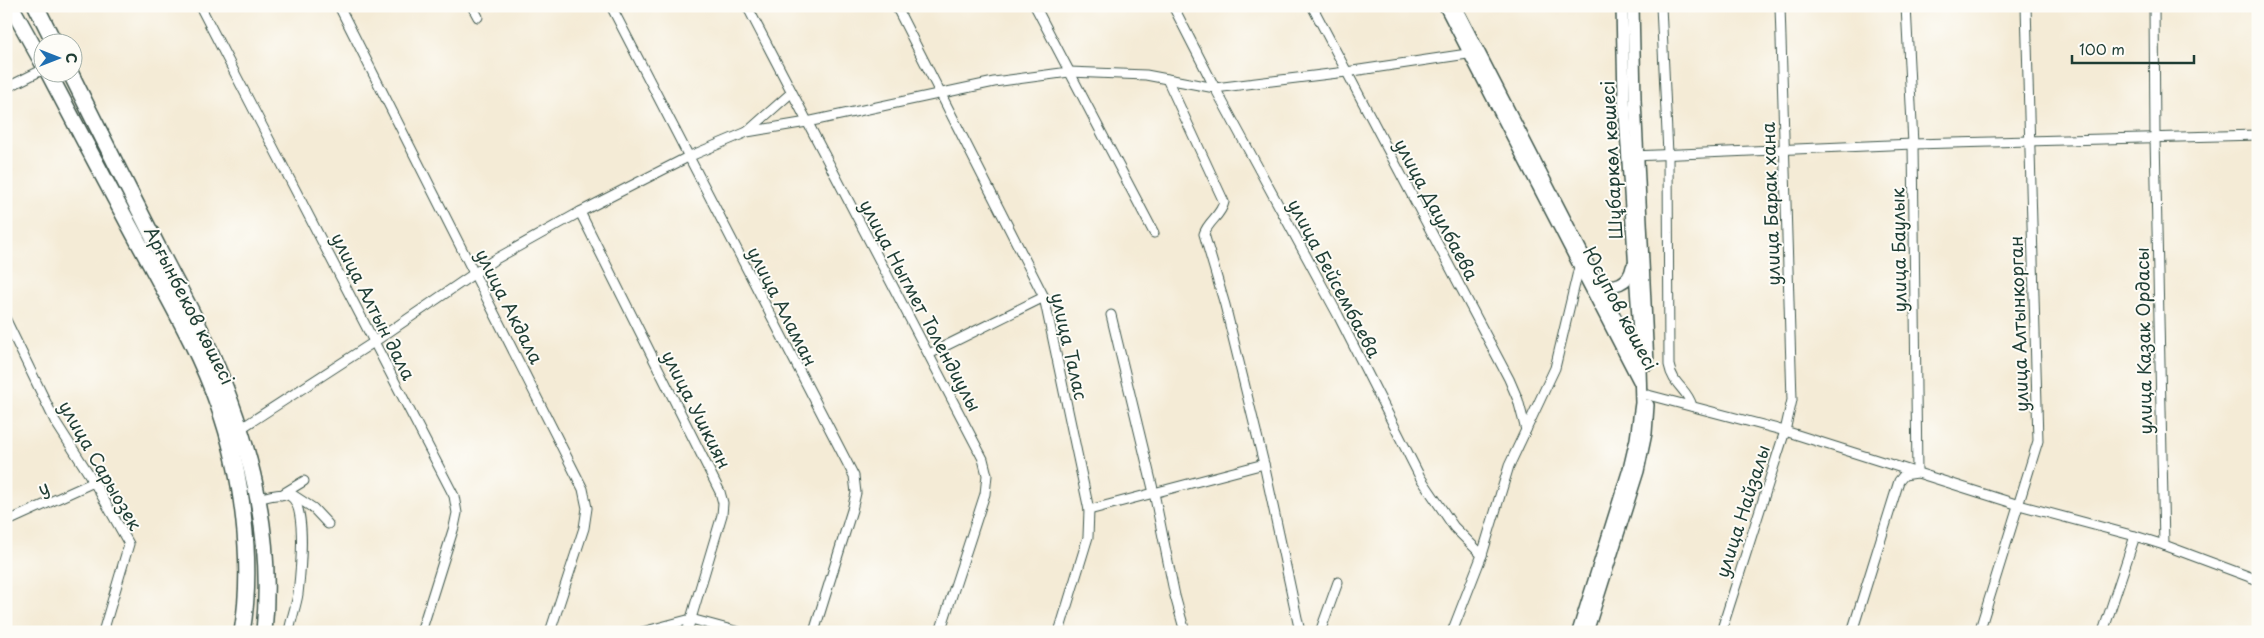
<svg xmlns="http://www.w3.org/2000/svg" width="2264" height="638" viewBox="0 0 2264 638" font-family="'Playpen Sans',sans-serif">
<rect width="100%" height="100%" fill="#fdfcf7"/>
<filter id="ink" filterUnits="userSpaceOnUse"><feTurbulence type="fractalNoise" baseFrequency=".02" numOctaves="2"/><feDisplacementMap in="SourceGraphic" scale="10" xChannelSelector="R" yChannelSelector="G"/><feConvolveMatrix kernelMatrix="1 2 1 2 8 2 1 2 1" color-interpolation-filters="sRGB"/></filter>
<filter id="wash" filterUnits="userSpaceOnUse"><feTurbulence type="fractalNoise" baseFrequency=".0096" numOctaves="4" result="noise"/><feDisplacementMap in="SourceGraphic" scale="20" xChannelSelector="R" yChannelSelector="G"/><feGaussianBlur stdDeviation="1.12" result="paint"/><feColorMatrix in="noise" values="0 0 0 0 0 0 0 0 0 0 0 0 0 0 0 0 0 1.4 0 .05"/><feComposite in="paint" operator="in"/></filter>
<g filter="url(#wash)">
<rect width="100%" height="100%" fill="#f4ebd6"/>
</g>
<g filter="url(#ink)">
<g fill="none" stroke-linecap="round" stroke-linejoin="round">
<!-- minor casing -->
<g stroke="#3f574c" stroke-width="11">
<g id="minor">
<path d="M200,6l254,490 3,17 -3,14 -33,105"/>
<path d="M339,6l244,483 4,19 -3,20 -34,104"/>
<path d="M472,6l6,11"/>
<path d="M611,6l243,470 2,17 -4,17 -38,122"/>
<path d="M747,6l236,453 4,16 -2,19 -45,138"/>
<path d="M896,6l148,291 45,213 -1,27 -29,95"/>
<path d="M1035,6l119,227"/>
<path d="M1173,6l42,82 123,227 82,162 34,50 28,28"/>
<path d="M1312,6l197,373 9,21 8,30"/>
<path d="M1661,6l7,148 1,211c4,21 18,23 23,41"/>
<path d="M6,88l36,-18"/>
<path d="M747,132l44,-39"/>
<path d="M1633,156l280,-12 345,-9"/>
<path d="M580,212l140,280 3,11 -1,12 -35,117"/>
<path d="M1111,315l43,178 21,103 10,36"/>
<path d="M6,320l49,101 39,61 35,62 -26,88"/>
<path d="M929,354l115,-57"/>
<path d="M1648,395l137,36 234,74 116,31"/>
<path d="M240,429l134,-87 120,-82 86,-48 108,-55 59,-25 60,-10 187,-40 75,-10 77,3 69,13 131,-16 128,-19"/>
<path d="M1264,464l36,168"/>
<path d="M281,495l23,-14"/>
<path d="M293,495l20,13 15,16"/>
<path d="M260,498c8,-1 22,-6 30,-2 18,10 10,80 8,98 -2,13 -7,25 -9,38"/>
<path d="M1089,510l175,-46 -39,-159 -21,-71c4,-13 17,-18 20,-32l-57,-123"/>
<path d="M6,522l88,-40"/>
<path d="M2164,545l94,35"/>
<path d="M642,632l49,-13 48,13"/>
<path d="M1320,632l18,-50"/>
<path d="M1452,632l30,-77 27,-89 46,-98 24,-101"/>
<path d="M1721,632l64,-201 7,-31 -12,-394"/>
<path d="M1852,632l47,-151 5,-6 13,-2 -4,-329 -7,-138"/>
<path d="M1979,632l59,-191 -12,-435"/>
<path d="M2103,632l32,-96 29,9 -9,-407 -1,-132"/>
</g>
</g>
<!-- tertiary casing -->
<g stroke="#3f574c" stroke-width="14">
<g id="tertiary">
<path d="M1445,6l195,377"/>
<path d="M1455,6l172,334 6,17"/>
<path d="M1633,6l2,94 13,264"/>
<path d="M1598,283c16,6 31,1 34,-16"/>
<path d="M1578,632l51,-163 7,-30 5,-36 -2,-70 -15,-234 -2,-93"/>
<path d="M1587,632l51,-161 8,-38 2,-28"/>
</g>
</g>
<!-- primary casing -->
<g stroke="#3f574c" stroke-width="18">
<g id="primary">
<path d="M11,6l31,56"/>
<path d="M36,6l18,36"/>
<path d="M48,72c31,59 62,118 94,177 27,51 57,101 76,156 24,66 36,158 24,227"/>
<path d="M70,72c30,61 61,122 92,183 16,32 35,64 49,98 39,89 63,180 53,279"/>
</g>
</g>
<!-- minor -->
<use href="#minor" stroke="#fff" stroke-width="9"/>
<!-- tertiary -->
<use href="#tertiary" stroke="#fff" stroke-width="11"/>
<!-- primary -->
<use href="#primary" stroke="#fff" stroke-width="15"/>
</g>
</g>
<g text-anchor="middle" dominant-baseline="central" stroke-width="4" stroke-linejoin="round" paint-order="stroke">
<!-- street labels -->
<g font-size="18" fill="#1f3d34" stroke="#fdfcf7">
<text transform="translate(1611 160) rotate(-93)">Шұбаркөл көшесі</text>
<text transform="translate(1770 204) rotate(-92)">улица Барак хана</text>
<text transform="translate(1437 209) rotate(62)">улица Даулбаева</text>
<text transform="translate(1898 250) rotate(-91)">улица Баулык</text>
<text transform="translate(1335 278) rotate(62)">улица Бейсембаева</text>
<text transform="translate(190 305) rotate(63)">Арғынбеков көшесі</text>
<text transform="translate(921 305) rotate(62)">улица Ныгмет Толендиулы</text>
<text transform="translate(374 306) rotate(63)">улица Алтын дала</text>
<text transform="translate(510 306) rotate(63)">улица Акдала</text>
<text transform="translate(783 306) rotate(63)">улица Аламан</text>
<text transform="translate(1621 308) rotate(62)">Юсупов көшесі</text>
<text transform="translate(2018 324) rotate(-92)">улица Алтынкорган</text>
<text transform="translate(2143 341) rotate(-91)">улица Казак Ордасы</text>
<text transform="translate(1070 346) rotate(77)">улица Талас</text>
<text transform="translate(697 409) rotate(63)">улица Ушкиян</text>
<text transform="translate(101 465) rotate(60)">улица Сарыозек</text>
<text transform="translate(43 487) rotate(-25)">у</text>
<text transform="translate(1742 511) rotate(-72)">улица Найзалы</text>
</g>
</g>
<!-- margin -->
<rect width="2264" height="638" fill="none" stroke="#fdfcf7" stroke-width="25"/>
<!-- north arrow -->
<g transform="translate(58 58) rotate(90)"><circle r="24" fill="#fdfcf7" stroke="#a4b0a9"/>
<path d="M0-4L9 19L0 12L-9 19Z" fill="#1f6fb2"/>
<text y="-8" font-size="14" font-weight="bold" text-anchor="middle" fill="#1f3d34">С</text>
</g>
<!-- scale -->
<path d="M2072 55v8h122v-8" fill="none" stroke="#1f3d34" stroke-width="2.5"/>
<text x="2079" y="55" font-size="15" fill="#1f3d34" stroke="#fdfcf7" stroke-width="4" paint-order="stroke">100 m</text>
</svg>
